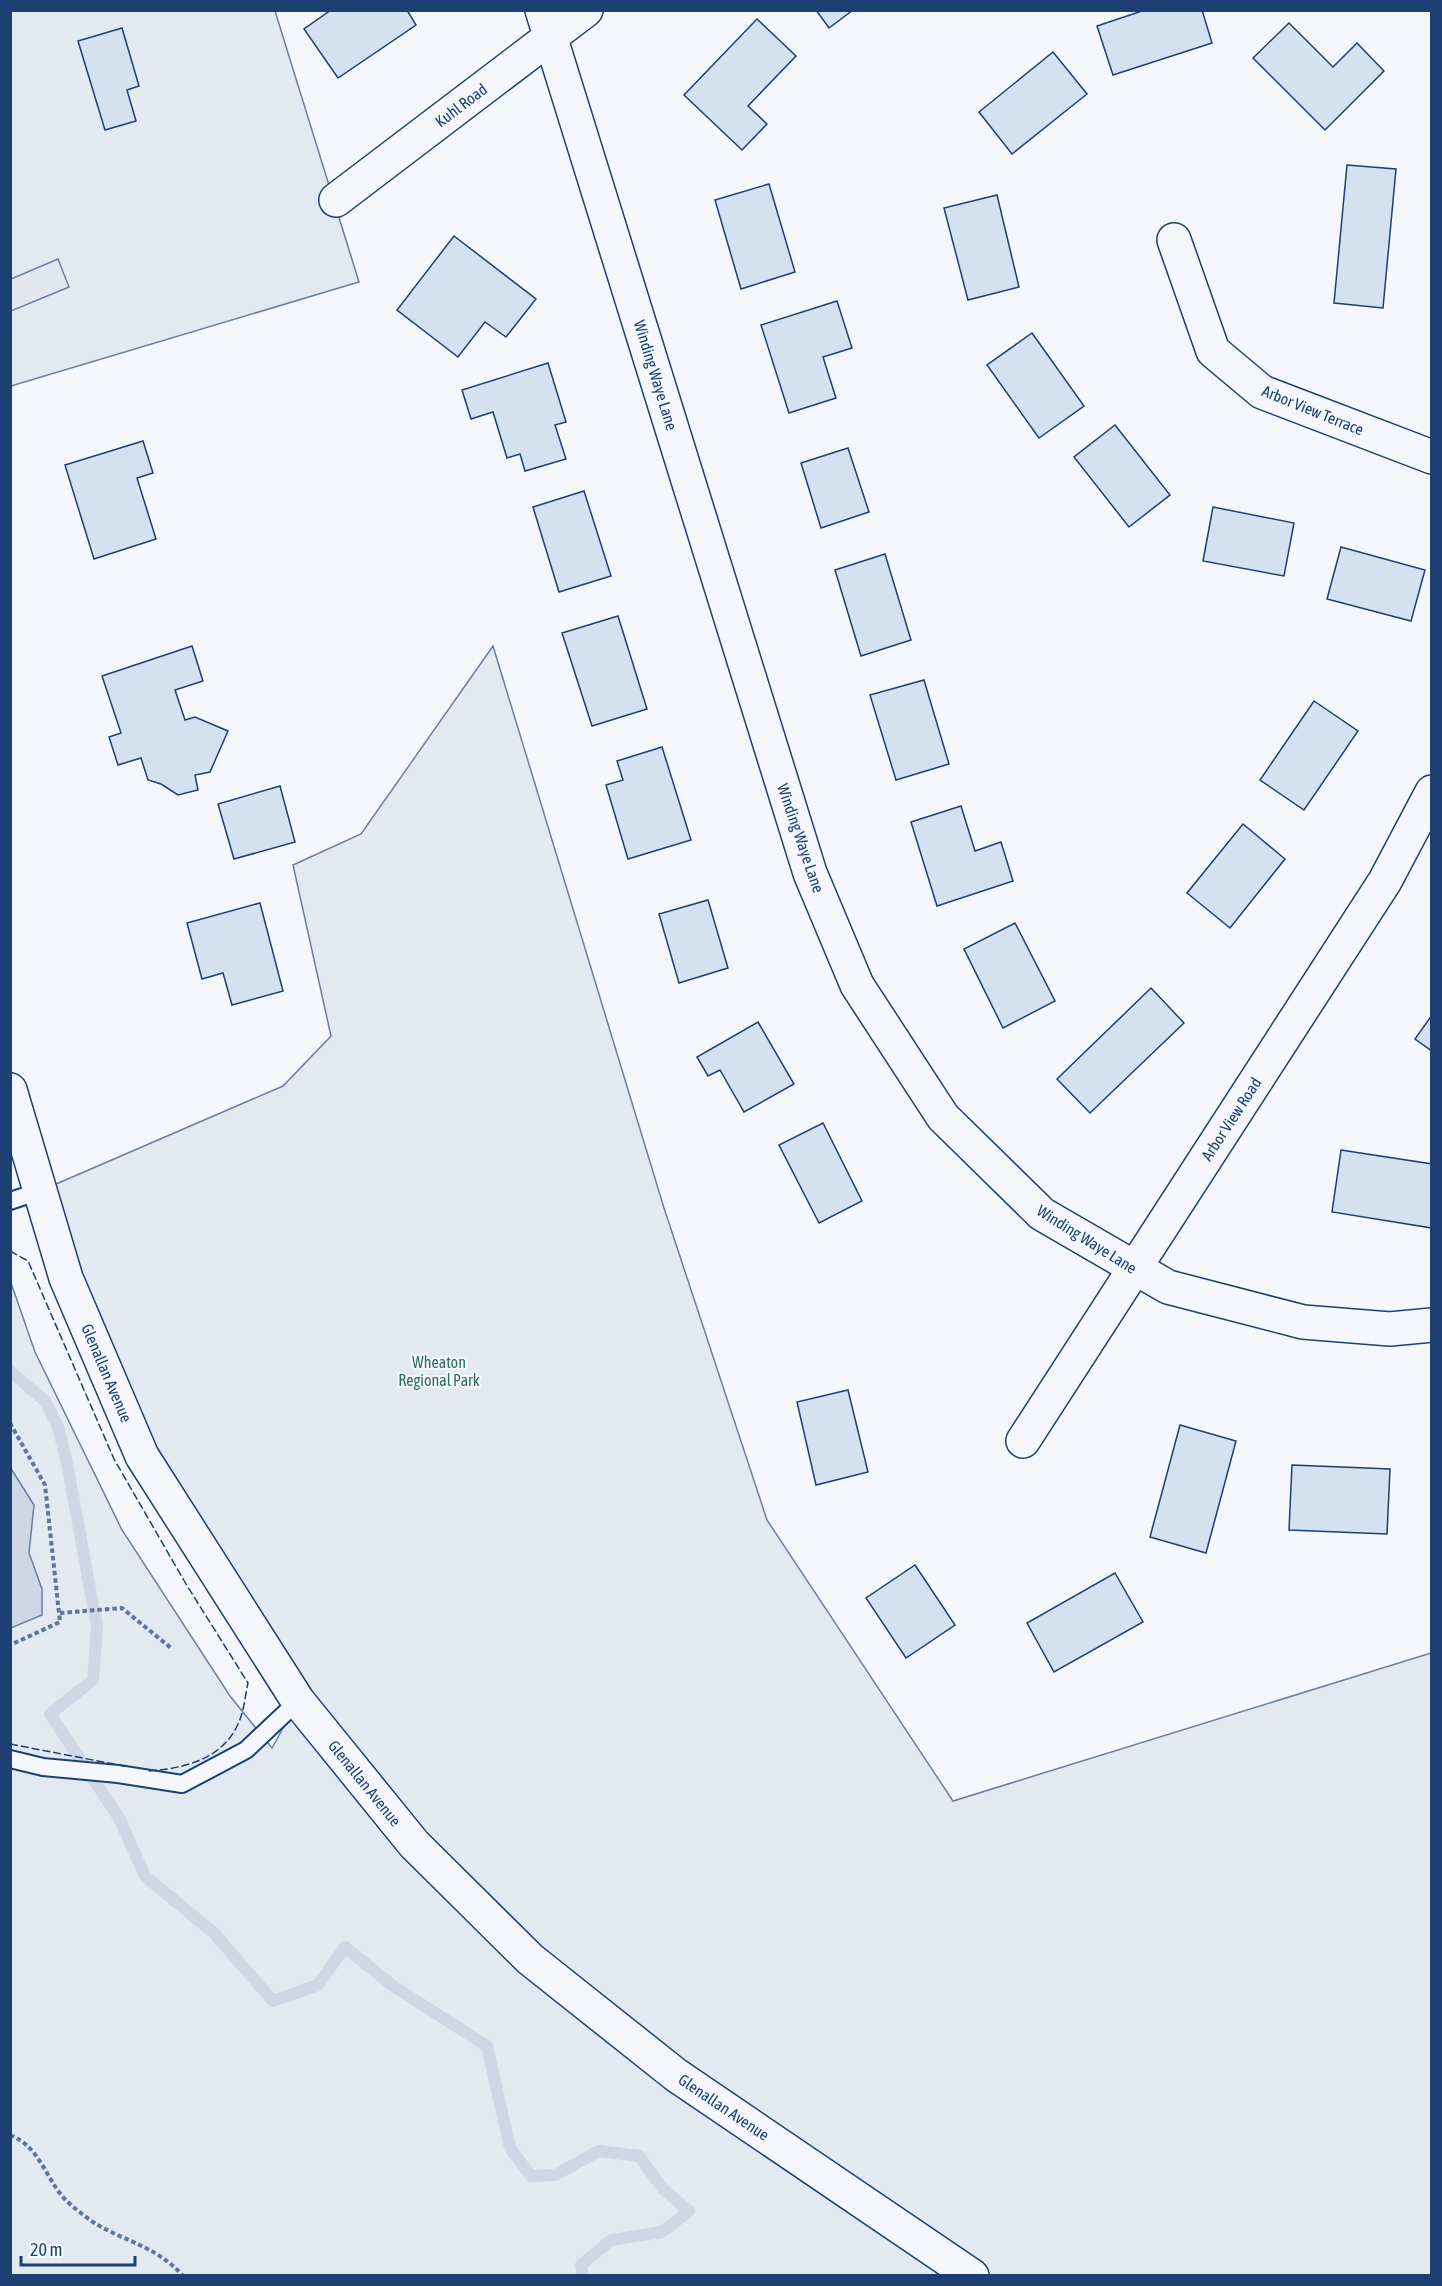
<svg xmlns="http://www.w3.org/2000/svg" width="1442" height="2286" viewBox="0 0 1442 2286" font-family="'Asap Condensed',sans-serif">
<rect width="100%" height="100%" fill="#f4f7fb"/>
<!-- green -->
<g fill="#e3e9f0" stroke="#687fa3" stroke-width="1.5">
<path d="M11,11h264l84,271 -348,104z"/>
<path d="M493,646l171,562 103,312 186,281 478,-148v622h-1420l-1,-995 25,72 87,178 108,166 42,52 26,-47 -156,-245 -102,-265 243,-105 48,-50 -38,-171 68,-31z"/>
</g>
<!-- parking -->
<path fill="#e3e8f0" stroke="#687fa3" stroke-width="1.5" d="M58,259l11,28 -58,24v-32z"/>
<!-- water -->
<path fill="#cfd7e4" stroke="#687fa3" stroke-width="1.5" d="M10,1467l24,38 -5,48 13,36v26l-31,13z"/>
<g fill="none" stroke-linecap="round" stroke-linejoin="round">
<!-- stream -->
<path stroke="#cfd7e4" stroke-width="12" d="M10,1371l35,30 13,26 9,36 30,164 -4,53 -43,34 69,104 26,58 69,57 59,68 45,-16 27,-38 48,39 94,60 23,102 21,28 24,-1 44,-24 40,5 24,33 26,22 -27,21 -51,8 -30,25 2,11"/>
</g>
<!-- building -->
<g fill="#d5e0f0" stroke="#1d3f73" stroke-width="1.5">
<path d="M331,10h76l9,15 -78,53 -34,-49z"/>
<path d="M816,10h37l-24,18z"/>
<path d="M1145,10h57l10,33 -99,32 -16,-49z"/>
<path d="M757,19l39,37 -48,50 19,18 -25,26 -58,-55z"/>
<path d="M1289,23l44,44 24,-24 27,28 -59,59 -72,-72z"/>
<path d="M122,28l17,58 -12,4 9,31 -31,9 -27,-89z"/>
<path d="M1053,52l34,42 -75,60 -33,-42z"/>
<path d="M1347,165l49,4 -13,139 -49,-5z"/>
<path d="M769,184l26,88 -54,17 -26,-89z"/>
<path d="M997,195l22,92 -51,13 -24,-92z"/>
<path d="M454,236l82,63 -30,38 -21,-15 -27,35 -61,-47z"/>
<path d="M837,301l15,47 -29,9 13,41 -47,15 -28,-88z"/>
<path d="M1032,333l52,73 -45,32 -52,-73z"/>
<path d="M548,363l18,59 -11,3 11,34 -41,12 -5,-17 -13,4 -14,-46 -22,7 -9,-29z"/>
<path d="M1115,425l55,70 -41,32 -55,-70z"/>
<path d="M143,441l10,32 -16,5 19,61 -62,20 -29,-94z"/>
<path d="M848,448l21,64 -48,16 -20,-65z"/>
<path d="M584,491l27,85 -52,16 -26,-85z"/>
<path d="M1213,507l81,16 -10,53 -81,-15z"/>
<path d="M1341,547l84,23 -14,51 -84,-22z"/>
<path d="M885,554l26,86 -50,16 -26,-86z"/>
<path d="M618,616l29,93 -55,17 -30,-93z"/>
<path d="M192,646l11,35 -28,9 10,30 10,-3 33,14 -18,41 -15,3 3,15 -20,5 -17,-11 -13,-4 -7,-22 -23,7 -9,-28 12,-4 -19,-57z"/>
<path d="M924,680l25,84 -53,16 -26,-85z"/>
<path d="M1314,701l44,30 -54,79 -44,-30z"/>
<path d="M662,747l29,93 -63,19 -22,-74 17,-5 -6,-19z"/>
<path d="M280,786l15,56 -61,17 -16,-55z"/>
<path d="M961,806l14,45 26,-9 12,39 -76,25 -26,-84z"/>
<path d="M1243,824l42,35 -55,69 -43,-35z"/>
<path d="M708,900l20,68 -49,15 -20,-69z"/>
<path d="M260,903l23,88 -51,14 -9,-32 -21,6 -15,-56z"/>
<path d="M1015,923l40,78 -52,27 -39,-79z"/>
<path d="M1151,988l33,35 -94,90 -33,-34z"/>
<path d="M1432,1015v36l-17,-12z"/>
<path d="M758,1022l36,62 -50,28 -24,-42 -12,6 -11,-19z"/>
<path d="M823,1123l39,78 -43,22 -40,-78z"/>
<path d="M1341,1150l91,14v64l-100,-16z"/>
<path d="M848,1390l20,82 -52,13 -19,-83z"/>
<path d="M1180,1425l56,16 -30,112 -56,-16z"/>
<path d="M1292,1465l98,4 -3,65 -98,-4z"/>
<path d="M915,1565l40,60 -49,33 -40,-60z"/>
<path d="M1115,1573l28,49 -89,50 -27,-49z"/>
</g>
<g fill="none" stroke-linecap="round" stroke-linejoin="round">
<!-- service casing -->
<g stroke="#1d3f73" stroke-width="20">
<g id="service">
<path d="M10,1201l30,-10"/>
<path d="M10,1759l33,8 75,7 64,10 64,-34 52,-49"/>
</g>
</g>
<!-- minor casing -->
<g stroke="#1d3f73" stroke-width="36">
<g id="minor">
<path d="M542,10l268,863 47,112 86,132 99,97 126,73 135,35 87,7 42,-4"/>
<path d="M336,200l250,-190"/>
<path d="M1174,240l39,111 49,41 170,65"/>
<path d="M1023,1441l362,-560 47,-89"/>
</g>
</g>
<!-- tertiary casing -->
<g stroke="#1d3f73" stroke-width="36">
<path id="tertiary" d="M10,1090l56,188 76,178 156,245 116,143 116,115 146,116 296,201"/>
</g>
<!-- path -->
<g stroke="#5e769c" stroke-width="4" stroke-dasharray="4.5 3" stroke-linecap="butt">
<path d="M10,1423l35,62 15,137 -50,23"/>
<path d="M60,1613l62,-5 49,40"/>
<path d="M10,2135c32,12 37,50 60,69 8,7 17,14 26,20 29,17 63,24 87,52"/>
</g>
<!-- service -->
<use href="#service" stroke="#f4f7fb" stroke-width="16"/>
<!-- minor -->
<use href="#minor" stroke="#f4f7fb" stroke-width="33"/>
<!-- tertiary -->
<use href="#tertiary" stroke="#f4f7fb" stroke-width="33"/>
<!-- fence -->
<g stroke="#1d3f73" stroke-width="1.5" stroke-dasharray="8 3" stroke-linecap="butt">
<path d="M10,1251l18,10 86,198 72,125 62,99c-3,13 -4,29 -10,41 -16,36 -56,45 -91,47"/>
<path d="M10,1744l119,23"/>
</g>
</g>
<g text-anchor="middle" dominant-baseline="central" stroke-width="4.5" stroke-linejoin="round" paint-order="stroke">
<!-- street labels -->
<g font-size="16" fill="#1d3f73" stroke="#f4f7fb">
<text transform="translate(461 105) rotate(-37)">Kuhl Road</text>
<text transform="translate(656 375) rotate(73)">Winding Waye Lane</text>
<text transform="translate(1313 410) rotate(22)">Arbor View Terrace</text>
<text transform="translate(801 838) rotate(71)">Winding Waye Lane</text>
<text transform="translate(1231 1119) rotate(-57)">Arbor View Road</text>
<text transform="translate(1087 1239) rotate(32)">Winding Waye Lane</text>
<text transform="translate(107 1373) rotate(67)">Glenallan Avenue</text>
<text transform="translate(365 1783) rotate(51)">Glenallan Avenue</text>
<text transform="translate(724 2107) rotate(34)">Glenallan Avenue</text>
</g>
<!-- park labels -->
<g font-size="16" fill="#2c6c60" stroke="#f4f7fb">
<text x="439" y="1362">Wheaton<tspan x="439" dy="18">Regional Park</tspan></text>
</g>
</g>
<!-- border -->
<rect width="1442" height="2286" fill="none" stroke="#1d3f73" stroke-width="24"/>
<!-- scale -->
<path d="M21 2256v9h114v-9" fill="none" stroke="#1d3f73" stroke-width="3"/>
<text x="30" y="2256" font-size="18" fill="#1d3f73" stroke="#f4f7fb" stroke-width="4.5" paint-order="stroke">20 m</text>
</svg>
